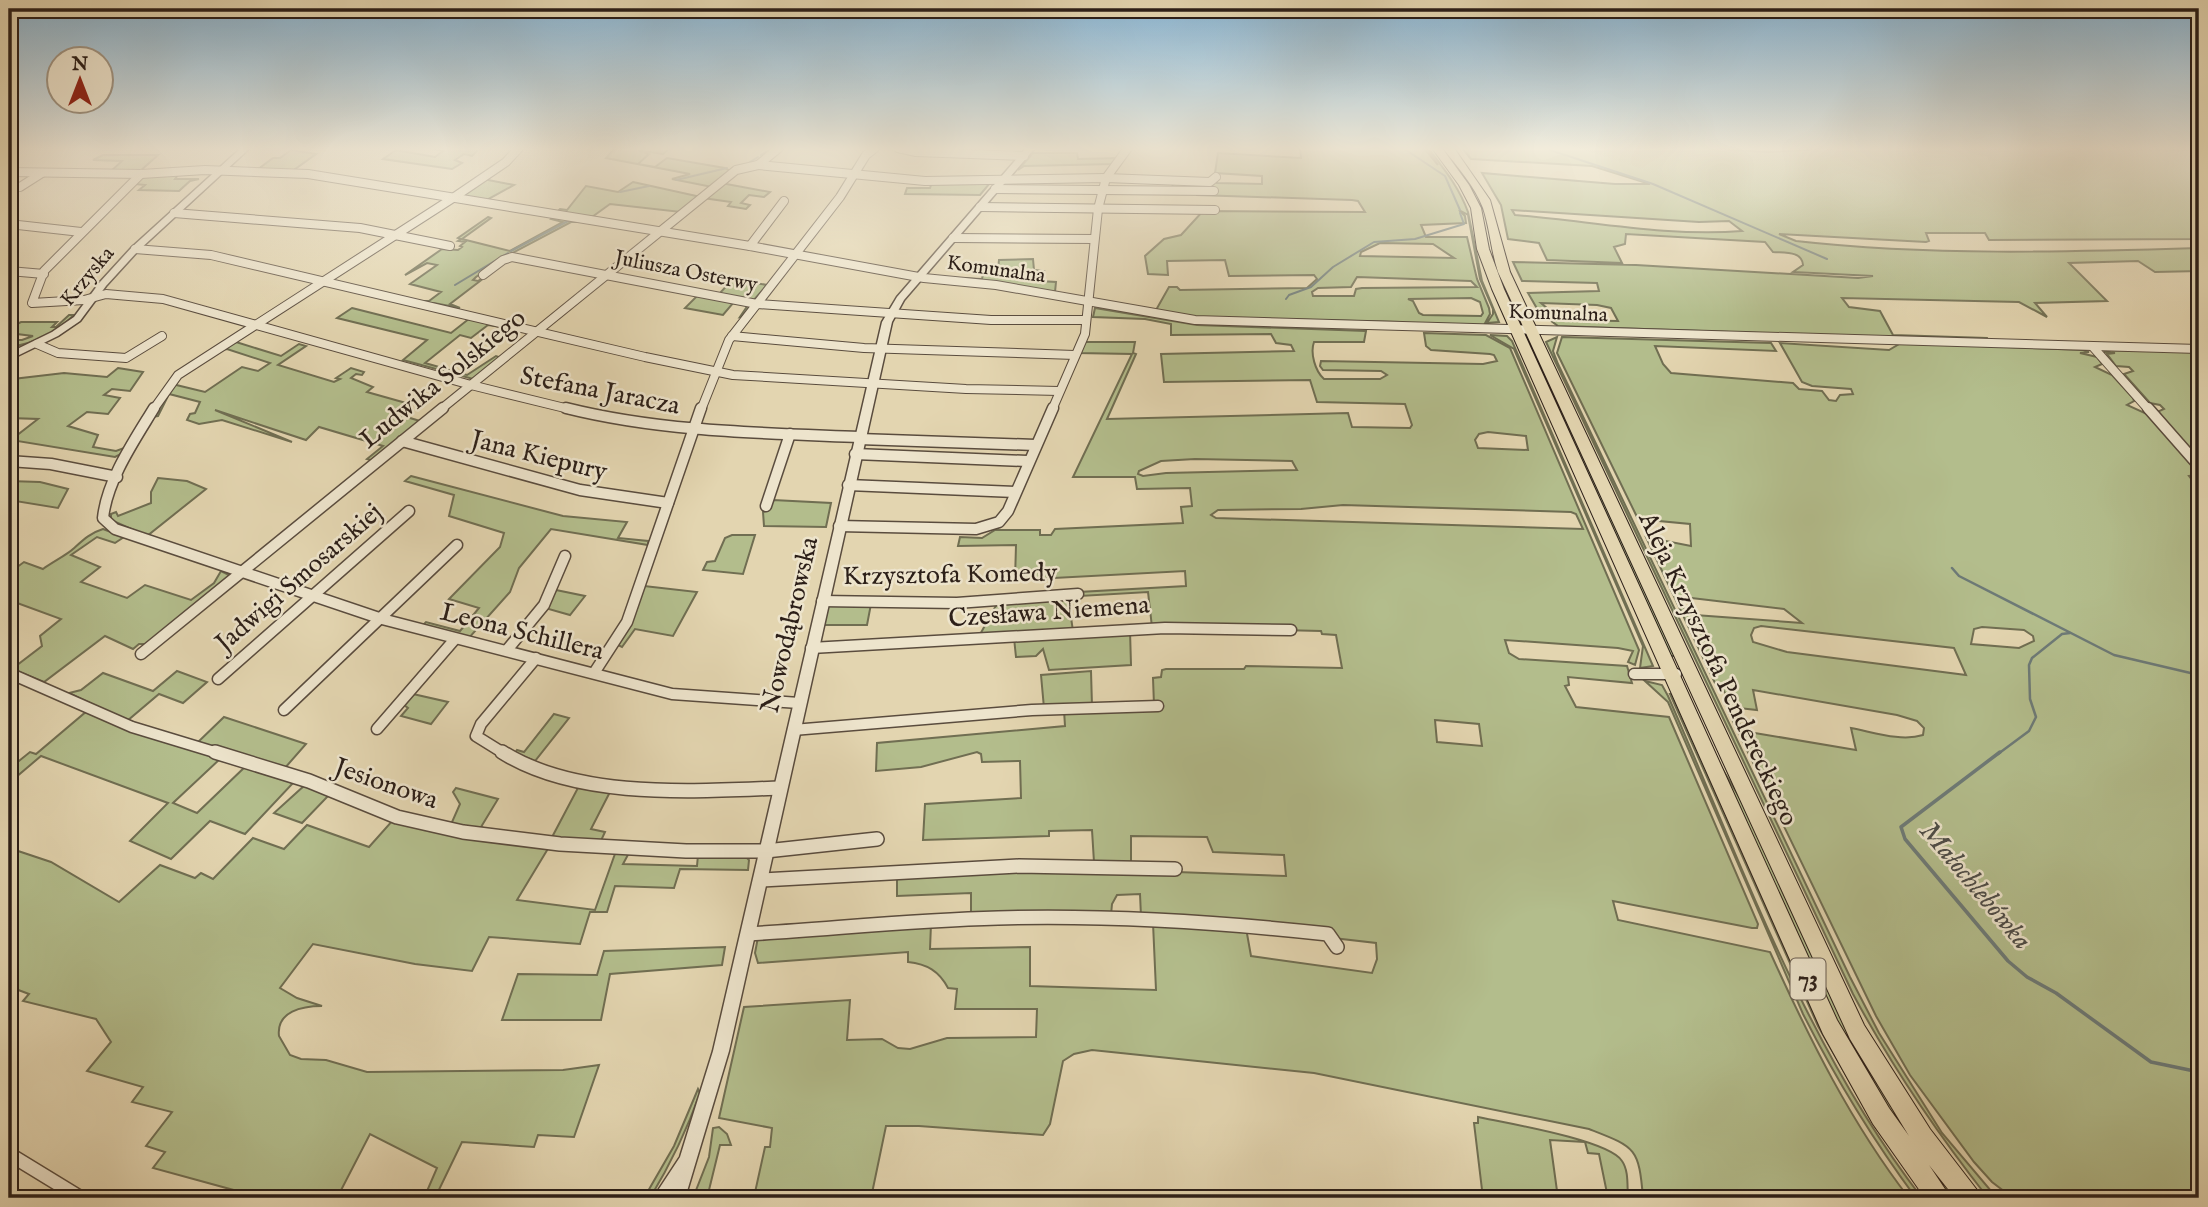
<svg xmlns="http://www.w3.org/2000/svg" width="2208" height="1207" viewBox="0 0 2208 1207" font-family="'IM FELL English',serif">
<rect width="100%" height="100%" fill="#e3d5b0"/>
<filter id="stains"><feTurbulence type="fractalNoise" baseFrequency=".00286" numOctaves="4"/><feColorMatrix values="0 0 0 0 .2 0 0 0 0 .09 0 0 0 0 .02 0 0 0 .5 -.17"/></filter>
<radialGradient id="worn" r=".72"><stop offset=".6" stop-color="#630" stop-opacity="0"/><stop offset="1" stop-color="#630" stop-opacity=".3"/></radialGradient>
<!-- green -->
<g fill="#b3bd8c" stroke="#706e52" stroke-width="2" fill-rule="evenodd">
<path d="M430,148h50l-8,8 -8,-2 -9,6 7,3 -10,6 -69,-10 13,-9 39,7 8,-6z"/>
<path d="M615,148h55l-7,6 -25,-4 11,4 -11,10 17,3 12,-9 58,10 5,3 -18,16 -40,-8 18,-5 -84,-16z"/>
<path d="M1300,148h124l14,17 -12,-17h2c16,21 31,39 40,64l14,69 17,41 -12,1 6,-9v-5l-13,-30 -12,-64 -9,-5 6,6 1,7 -45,2 5,12h41l10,42 12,29 1,6 -7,13 -80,-3 -3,-2 -212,-5 -32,-7 13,-23h8l3,3 127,-2 10,-9 -3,-4 -85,1 -4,-16 -58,1 1,14 -20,-1 -3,-18 19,-17 17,-4 22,-24 162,1 -7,-11 -6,-1 -155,-5v-4l-24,-2 -1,-8 45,-1v3l45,1v-8l-47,-3 3,-20 83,5zM1380,243l53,1 21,14 -94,-2 1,-4zM1357,277l114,4 6,6 -115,1 -6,1 -2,7h-41l-1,-4 6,-4 33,-1zM1471,298l9,4 3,11 -2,3 -58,-1 -4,-2 -6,-12 -5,-2z"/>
<path d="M1462,148h243l63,4 75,-4 356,2v89l-210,1 -4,-7h-59l3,8 -3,1 -147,-8 17,7c134,15 269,11 403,7v23l-44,1 -17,-11 -69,2 38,38 -72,2 12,14 -28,-15 -177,-4 7,9 31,4 13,24 94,3 2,3 -431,-15 -19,-14 -11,-19 71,-2 -2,-8 -75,-2 -9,-19 123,3 222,13 15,-2 -80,-4 10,-7c-1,-14 -18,-12 -30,-13l-8,-10 -139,-8 -1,10 -11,3 8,16 -75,-3 -8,-17 -31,-4 -7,-34 -19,-32 133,11h35l-58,-18 -121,-7zM1512,210l187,12 30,-1 13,10c-75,6 -152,-10 -227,-16zM1541,303l56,2 14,3 7,13 -57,-1z"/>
<path d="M291,150l25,4 -25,18 -34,-2 16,-12h7z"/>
<path d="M1033,153h44l1,6 39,-1 -4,6 -89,2 -6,4z"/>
<path d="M103,155h55l-20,18 -28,-1 12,-11 -29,-1z"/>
<path d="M178,175l-3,4h24l-9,2 -11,10 -40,-1 6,-5 -10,-1 7,-8z"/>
<path d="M483,179l31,6 -29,16 -23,-4v-4z"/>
<path d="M633,182l68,15 -20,15 -71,-8 -18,13 -35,-5 3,-3 7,1 19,-24 32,6z"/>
<path d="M932,182l58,1 -10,12 -75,-1 2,-6h23z"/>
<path d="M721,183l49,9 -6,5 -15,-2 -8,8 9,2 -4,4 -18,-3 3,-4 -28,-4z"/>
<path d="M488,217l3,1 -29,21 48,12 53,-29 -12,-3 2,-2 28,5h-10l-70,37 -25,18 -3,3 5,1 23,-16 -51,39 10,4 -37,-7h6l12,-9 -31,-8 27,-19 -10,-2 -22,12 37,-26 16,1 4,-3 -2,-1 5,-4 -7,-1 3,-2 -3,-1z"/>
<path d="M1033,259l1,11 10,1 -4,10 16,1 -1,10 -94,-14 21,1 2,-9h14l1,-10z"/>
<path d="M733,279l34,6 -14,16 -35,-6z"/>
<path d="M697,296l54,9 -8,11 -3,1 8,-12 -15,-2 -10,12 -38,-7z"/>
<path d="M352,308l99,25 19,-15 38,10 -20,-3 -17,13 -11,-3 -35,28 42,12 29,-19 6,2 -29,21 -70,-19 24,-20 -90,-22z"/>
<path d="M1095,308l102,17 169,6 -2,11h-50c-4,11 1,29 10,37h56l7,-4 -6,-4 -58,-1 -3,-4 1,-5 162,3 14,-3 -3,-6 -4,-1 -59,-4 -5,-4 -2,-13 62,2 24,13 129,302 -4,15 -7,-3 5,-11 -15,-3 -113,-8 4,13 10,6 108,7 5,17 -64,-6 1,8 -4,1 11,21 93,10 89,207 -1,4h-5l-139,-27 5,19 152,32c39,86 81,171 139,246h-266c-4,-51 -8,-51 -54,-69l-275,-56 -222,-23 -18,4 -11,7 -13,63 -7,11 -124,-9h-33l-15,72h-178l16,-41 4,-29 6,-1 8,7 4,11h-11l-12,49 46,3 11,-50h5l2,-19 -53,-10 25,-111 106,-7 -3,40 35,-1 16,9 12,1 37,-11 89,-1 1,-28h-82l2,-20 -9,-1c-9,-17 -21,-24 -40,-26v-10l-150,11 -3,-10 3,-16 173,-13 -1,25 100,-2v39l126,4 -3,-67 93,5 5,28 121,17 5,-14 -1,-16 -235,-27 -1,-22 -23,1 -5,9 -1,11 -140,1v-23l-74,3v-22l171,-6 218,8 -2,-21 -71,-3 -6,-15 -76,-1v28l-37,-2 -2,-32 -43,1v5l-126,4 2,-36 96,-6 -1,-37 -38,1 -1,-8 -4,-2 -56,15 -45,4 1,-28 188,-17 -1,-16 90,-5 -1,-27 8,-1 1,-7 4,-1h78l2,-3 96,2 -6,-33 -14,-1 -1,-3 -169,-4 -4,-35 -68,4 -1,-4 107,-6 -1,-15 -170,9 1,-35 -58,1 2,-9 22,1 13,-8h45v5h11l4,-6 128,-6 -2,-16 11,-1 -2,-18 -53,1 -2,-12h-62l59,-123 -54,-1 6,-11h51l-2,11 3,1 -29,65 241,-6 4,14 58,1 2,-3 -7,-21 -88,-2 -7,-22 -146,2 -3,-28 133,-3 -3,-6 -15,-2 -5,-9 -100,1v-11l-26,-5 -52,-2zM1488,432l38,4 2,14 -50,-2 -3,-8 4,-6zM1195,459l97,2 5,9 -131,3 -23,3 -5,-2 1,-3 22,-10zM1343,505l228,7 5,2 7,15 -367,-11 -5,-3 7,-5 83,-1zM1435,720l44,4 3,22 -45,-4z"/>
<path d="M69,315h5c-18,18 -40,29 -65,32v-7h13l11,-4 -24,-3v-5l12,-6h36l-5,5h4z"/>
<path d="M1490,335l17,1 5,5 141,325 -13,2 3,-22 -129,-297z"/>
<path d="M1557,337l-4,14 5,13 292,613 29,56 63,100 55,65h-9c-51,-65 -96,-131 -135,-204l-307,-652z"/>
<path d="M1562,337l209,6 5,8 -121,-5 8,18 8,9 122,10 6,6 23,2 7,9 7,1 4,-6 13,-1 -2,-5 -39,-3 -10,-4 -22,-39 109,7 12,-7 182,7 6,2 -9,1 17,4 5,7 -7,3 17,8 21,23 1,3 -7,4 20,9 49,56 -1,5 -6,1 4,5 6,1v716h-186l-21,-16 -18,-20 -64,-87 -34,-59 -148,-305c3,-11 -4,-23 -13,-28l-69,-146 45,9 -1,-22 -52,-5 -78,-160 -3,-6zM1683,597l101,12 18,14 -107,-8 -12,-8 -2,-5zM1761,626l193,22 12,27 -179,-23 -34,-10 -2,-7 3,-7zM1982,627l42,3 9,6 1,5 -15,7 -48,-4 3,-15zM1753,690l144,25 20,6 7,7 -1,7c-22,7 -50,-3 -72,-7l5,22 -113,-19 -9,-19 5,-4 18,2z"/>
<path d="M236,342l45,14 18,-12 7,2 -28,19 56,17 6,-3 -4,-1 15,-10 13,4 -2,3 -6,-1 -5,4 22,9 -6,5 39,11 -12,10 29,9 -49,39 -7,-2 16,-13 -64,-19 -13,13 -91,-30 77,32 -70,-22 -23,4 -12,-4 3,-6 5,-1 5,-11 -31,-8 -11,22 -6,1 20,-33 33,8 37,-25 16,4 12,-8 -43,-14 -8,1z"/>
<path d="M1526,342l33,57 117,257h-8z"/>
<path d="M2112,350l87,2v107l-42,-47 7,-3 -4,-4 -10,-2 -26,-29 9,-3 -4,-4 -13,-1 -9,-12 8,-1 -11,-1z"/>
<path d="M118,368l25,4 -13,19 -18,-2 -8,6 16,3 -12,16 -21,-2 -19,14 30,9 -5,12 23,4 8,-3 -1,5 -8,4 -104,-17 27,-21 -29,-1v-34l4,-5 51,-6 43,4z"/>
<path d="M411,476l152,40 64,6 -9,16 30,3v4l-97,-16 -32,39 -9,24 -42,47 -47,-12 5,-5 34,9 19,-23 -30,-9 51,-52 4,-14 -55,-17 5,-21 -49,-14z"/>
<path d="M158,478l29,3 19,8 -59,47 -36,-16v-6l5,-2 2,4 33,-13v-11z"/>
<path d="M9,481l31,1 28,7 -10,19 -49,-8z"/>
<path d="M773,500l58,3 -5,24 -62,-1 -1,-14 7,-3z"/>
<path d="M103,529l21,8 -9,6 -18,-6 -26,18 29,12 -19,15 46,16 18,-13 46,15 23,-17 7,-12 8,4 -2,4 -79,65h-9l-6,5 -28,-13 -61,46 -32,-13 30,-23 -2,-10 21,-17 -52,-19v-27l15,-11 19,7c8,-6 25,-15 30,-20 10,-9 17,-16 30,-20z"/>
<path d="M732,535h23l-12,39 -40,-4 4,-8 8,-1 10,-23z"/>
<path d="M644,586l53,6 -24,44 -38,-7 -13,18 -4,-2z"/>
<path d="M556,590l29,6 -15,19 -25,-7z"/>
<path d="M1068,597l5,34 -95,7 20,-36z"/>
<path d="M829,603l42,1 -4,21h-43z"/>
<path d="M1130,631l1,34 -82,5 -6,-21 -7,7 -20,1 -2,-19z"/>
<path d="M177,671l30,11 -24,21 -24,-9 -32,27 -58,-28 12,-3 22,-17 50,18z"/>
<path d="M1091,671l1,35 -48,2 -3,-33z"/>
<path d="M1645,681l17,4 6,11c75,171 139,353 254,502h-6c-43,-58 -80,-119 -113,-184l-135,-312z"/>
<path d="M413,694l35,8 -17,22 -30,-8 7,-8 -4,-3z"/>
<path d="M1670,694h4l60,135 182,348 16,21h-5l-51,-70 -58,-102z"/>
<path d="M87,711l134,47 -48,45 24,10 50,-48 47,17 -49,52 -35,-13 -39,38 -41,-18 38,-38 -127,-47 -32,27v-14l21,-17 6,2z"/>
<path d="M554,714l15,4 -34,43 -20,-8 2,-3 7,2z"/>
<path d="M224,717l82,27 -22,25 -88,-25z"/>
<path d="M1720,765l24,40 182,348 34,45h-11l-15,-19 -87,-134z"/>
<path d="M580,784l32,4 -21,41 14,3 -6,13 -49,-4z"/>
<path d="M305,785l25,9 -28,29 -28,-10z"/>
<path d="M456,788l42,11 -17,28 17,7 -45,-7 -1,-5 8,-18 -7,-12z"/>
<path d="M393,820l156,27 -32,53 78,10 21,-59h14l-7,13 74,2 1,-11 47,1 4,4 -1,10 -68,-1 -6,19 -59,-2 -8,26h-17l-10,32 -91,-7 -17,34 -57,-7 -102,-20 -33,44 17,10 25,8c-19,0 -46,5 -43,30l11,19 11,4 25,1 41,12 196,-2 36,-5 -25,72 -36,-2 -4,12 -72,-5 -27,56h-11l13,-30 -67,-34 -33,64h-74l-110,-30 12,-16 -19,-6 26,-34 -40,-10 11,-15 -56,-16 24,-29 -15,-23 -73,-18 6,-7 -16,-6 -4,4v-144l42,14 68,40 41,-37 35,13 6,-5 12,6 40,-41 31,11 23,-24 62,22z"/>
<path d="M725,947l-3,18 -112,9 -9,46h-99l16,-46 79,1 7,-24z"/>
<path d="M698,1089l2,4c-13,37 -30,72 -50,105h-6l30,-52z"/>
<path d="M1478,1117c28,6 131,23 144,44 7,10 5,25 6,37h-20l-9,-44 -11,-1 -3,-11 -35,-2 8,58h-75l-9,-75h4z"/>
</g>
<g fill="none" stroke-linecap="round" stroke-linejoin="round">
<!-- stream-far2 -->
<g stroke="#6d7a77" stroke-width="2">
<path d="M1403,148l42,28 15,34"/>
<path d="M1544,148l109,36 174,75"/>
<path d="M761,155l11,-7"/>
<path d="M750,162l8,-5"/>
<path d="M676,180l51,-12"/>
<path d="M620,192l29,-6"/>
<path d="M511,251l59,-31"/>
<path d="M455,285l53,-32"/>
<path d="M1286,299l3,-4 22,-8 22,-20 41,-25 41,-3 49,-15 -4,-11"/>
</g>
<!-- stream-far1 -->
<g stroke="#6d7a77" stroke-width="2.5">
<path d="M1952,568l7,8 155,79 85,20"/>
<path d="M1998,754l31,-23 7,-14 -6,-18 -1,-34 3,-7 30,-24 8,-1"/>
</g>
<!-- stream -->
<path stroke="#6d7a77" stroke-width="3.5" d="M2000,752l-99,75 4,12 103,122 19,16 29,16 95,69 48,10"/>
<!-- minor-far2 casing -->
<g stroke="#5a4c3e" stroke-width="10">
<g id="minor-far2">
<path d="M898,148l18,4 108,4"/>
<path d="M758,165l167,16 181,-3 104,4 6,-5"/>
<path d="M9,172l132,2 64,-4 103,4 442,72 174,32 72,7 199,35 1004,29"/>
<path d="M141,174l-97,97 -12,32 52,-3 22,-6 57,5 308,86 102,25"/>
<path d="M20,187l22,-14"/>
<path d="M995,189l219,2"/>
<path d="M980,207l235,3"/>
<path d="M174,213l186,15 90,18"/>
<path d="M9,224l72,8"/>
<path d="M953,238l141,1"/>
<path d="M750,246l34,-45"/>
<path d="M135,249l76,6 434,102 88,18 233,14 93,2"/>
<path d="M9,271l35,3"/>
<path d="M483,275l20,-15 9,-3 245,47 234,16h95"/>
<path d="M732,336l132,12 211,7"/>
<path d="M37,344l21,9 68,5 36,-22"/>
<path d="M2093,347l56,63"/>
<path d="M153,410l25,-35 275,-177 53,-36 13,-14"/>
<path d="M440,410l296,-240 22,-5 21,-17"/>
<path d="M701,410l28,-70 111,-143 26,-42 9,-7"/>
<path d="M1052,410l33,-76 13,-125 8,-31 22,-30"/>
</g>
</g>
<!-- minor-far1 casing -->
<g stroke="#5a4c3e" stroke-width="13">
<g id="minor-far1">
<path d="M154,408c-20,33 -47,72 -51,110l12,11 267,90 290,75 127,9"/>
<path d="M566,408c96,24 195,25 293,29"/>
<path d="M2148,408l51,58"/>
<path d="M859,439l176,6"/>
<path d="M402,441l178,49 88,13"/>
<path d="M855,454l172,7"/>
<path d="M9,461l42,3 66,13"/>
<path d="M848,485l167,7"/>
<path d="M766,506l24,-72"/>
<path d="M839,526l137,3 23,-7 9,-11 45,-103"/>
<path d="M822,601l135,2 121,-9"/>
<path d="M811,648l354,-20 126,2"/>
<path d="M507,650l37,-45 21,-49"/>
<path d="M141,654l302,-246"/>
<path d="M9,673l123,54 89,27"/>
<path d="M594,673l33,-51 74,-214"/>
<path d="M1634,674h42"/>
<path d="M218,679l191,-168"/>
<path d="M284,710l173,-165"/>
<path d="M377,729l78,-90"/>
<path d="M793,730l239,-20 126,-4"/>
<path d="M505,754l-29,-18 5,-12 55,-66"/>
</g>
</g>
<!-- minor casing -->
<g stroke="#5a4c3e" stroke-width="16">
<g id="minor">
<path d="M215,752l94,29 88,36 66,15 97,12 126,7h80l111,-12"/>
<path d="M502,752c76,48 193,39 278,36"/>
<path d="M760,880l259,-14 156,3"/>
<path d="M748,934c83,-5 167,-14 250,-16 110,-3 220,4 330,16l9,13"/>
<path d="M9,1154l72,44"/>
</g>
</g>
<!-- tertiary casing -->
<g stroke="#5a4c3e" stroke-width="3">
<g id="tertiary">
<path d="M241,148h9l-112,103 -32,35 -26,35 -22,15 -49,24v-7l43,-21 22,-15 26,-35 32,-35z"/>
<path d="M1026,148h9l-131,152 -12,22 -163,729 -44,147h-32l27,-41 33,-106 169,-729 15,-25z"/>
</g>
</g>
<!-- primary casing -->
<g stroke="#2c1f18" stroke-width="2">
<path id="primary" d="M1432,148h10l27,37 12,23 8,41 15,40 333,731 52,88 20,28 -59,-97 -352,-767c-7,-21 -8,-43 -15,-64 -9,-23 -25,-40 -40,-60h11l36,52 20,72 354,753 66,104 47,61 3,8h-25l-26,-33 22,33h-26l-52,-74 -50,-90 -331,-745 -15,-40 -6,-41 -12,-23z"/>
</g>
<!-- minor-far2 -->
<use href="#minor-far2" stroke="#ede4cc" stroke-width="8"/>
<!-- minor-far1 -->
<use href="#minor-far1" stroke="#ede4cc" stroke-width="10"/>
<!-- minor -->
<use href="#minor" stroke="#ede4cc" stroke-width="13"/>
<!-- tertiary -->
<use href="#tertiary" fill="#ede4cc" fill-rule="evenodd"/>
<!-- primary -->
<use href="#primary" fill="#e3d5b0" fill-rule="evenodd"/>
</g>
<!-- sky -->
<linearGradient id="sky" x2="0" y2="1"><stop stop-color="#88b5d4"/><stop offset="0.47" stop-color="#f2ecdb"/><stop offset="1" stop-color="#f2ecdb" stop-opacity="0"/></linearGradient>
<rect width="2208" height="317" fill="url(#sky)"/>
<g text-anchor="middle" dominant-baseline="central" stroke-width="5" stroke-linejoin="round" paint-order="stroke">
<!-- far-street labels -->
<g font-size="21" fill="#2c1f18" stroke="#ede4cc">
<text transform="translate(996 270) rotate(8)">Komunalna</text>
<text transform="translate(686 272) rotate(11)">Juliusza Osterwy</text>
<text transform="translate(88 277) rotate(-50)">Krzyska</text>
<text transform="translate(1558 314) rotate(2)">Komunalna</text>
</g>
<!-- shield labels -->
<rect fill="#ede4cc" stroke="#665a4e" stroke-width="2" x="1790.5" y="958.5" width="35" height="41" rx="5"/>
<g font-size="24" font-weight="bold" fill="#2c1f18">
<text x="1808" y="979">73</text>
</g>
<!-- street labels -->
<g font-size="26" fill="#2c1f18" stroke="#ede4cc">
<text transform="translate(443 379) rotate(-39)">Ludwika Solskiego</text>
<text transform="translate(600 391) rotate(11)">Stefana Jaracza</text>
<text transform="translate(539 456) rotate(14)">Jana Kiepury</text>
<text transform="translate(950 575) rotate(-1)">Krzysztofa Komedy</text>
<text transform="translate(299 578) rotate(-41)">Jadwigi Smosarskiej</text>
<text transform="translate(1049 612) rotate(-4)">Czesława Niemena</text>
<text transform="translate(790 625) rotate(-77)">Nowodąbrowska</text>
<text transform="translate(522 632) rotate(14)">Leona Schillera</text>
<text transform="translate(1718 669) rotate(65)">Aleja Krzysztofa Pendereckiego</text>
<text transform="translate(386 784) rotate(19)">Jesionowa</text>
</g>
<!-- water labels -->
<g font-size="28" font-style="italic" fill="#4d4c47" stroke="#ede4cc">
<text transform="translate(1975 886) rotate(50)">Małochlebówka</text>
</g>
</g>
<!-- margin -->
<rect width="2208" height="1207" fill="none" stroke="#e3d5b0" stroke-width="35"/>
<rect x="10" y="10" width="2187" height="1186" fill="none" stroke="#2c1f18" stroke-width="3.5"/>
<rect x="18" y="18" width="2173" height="1172" fill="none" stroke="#2c1f18" stroke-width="2"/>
<!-- north arrow -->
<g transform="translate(80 80)"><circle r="33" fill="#ede4cc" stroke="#a09584" stroke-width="2"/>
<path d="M0-5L12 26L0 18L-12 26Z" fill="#8f2418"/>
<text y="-10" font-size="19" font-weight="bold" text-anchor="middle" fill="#2c1f18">N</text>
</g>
<rect width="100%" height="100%" filter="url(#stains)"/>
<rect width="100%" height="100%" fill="url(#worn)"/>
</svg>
